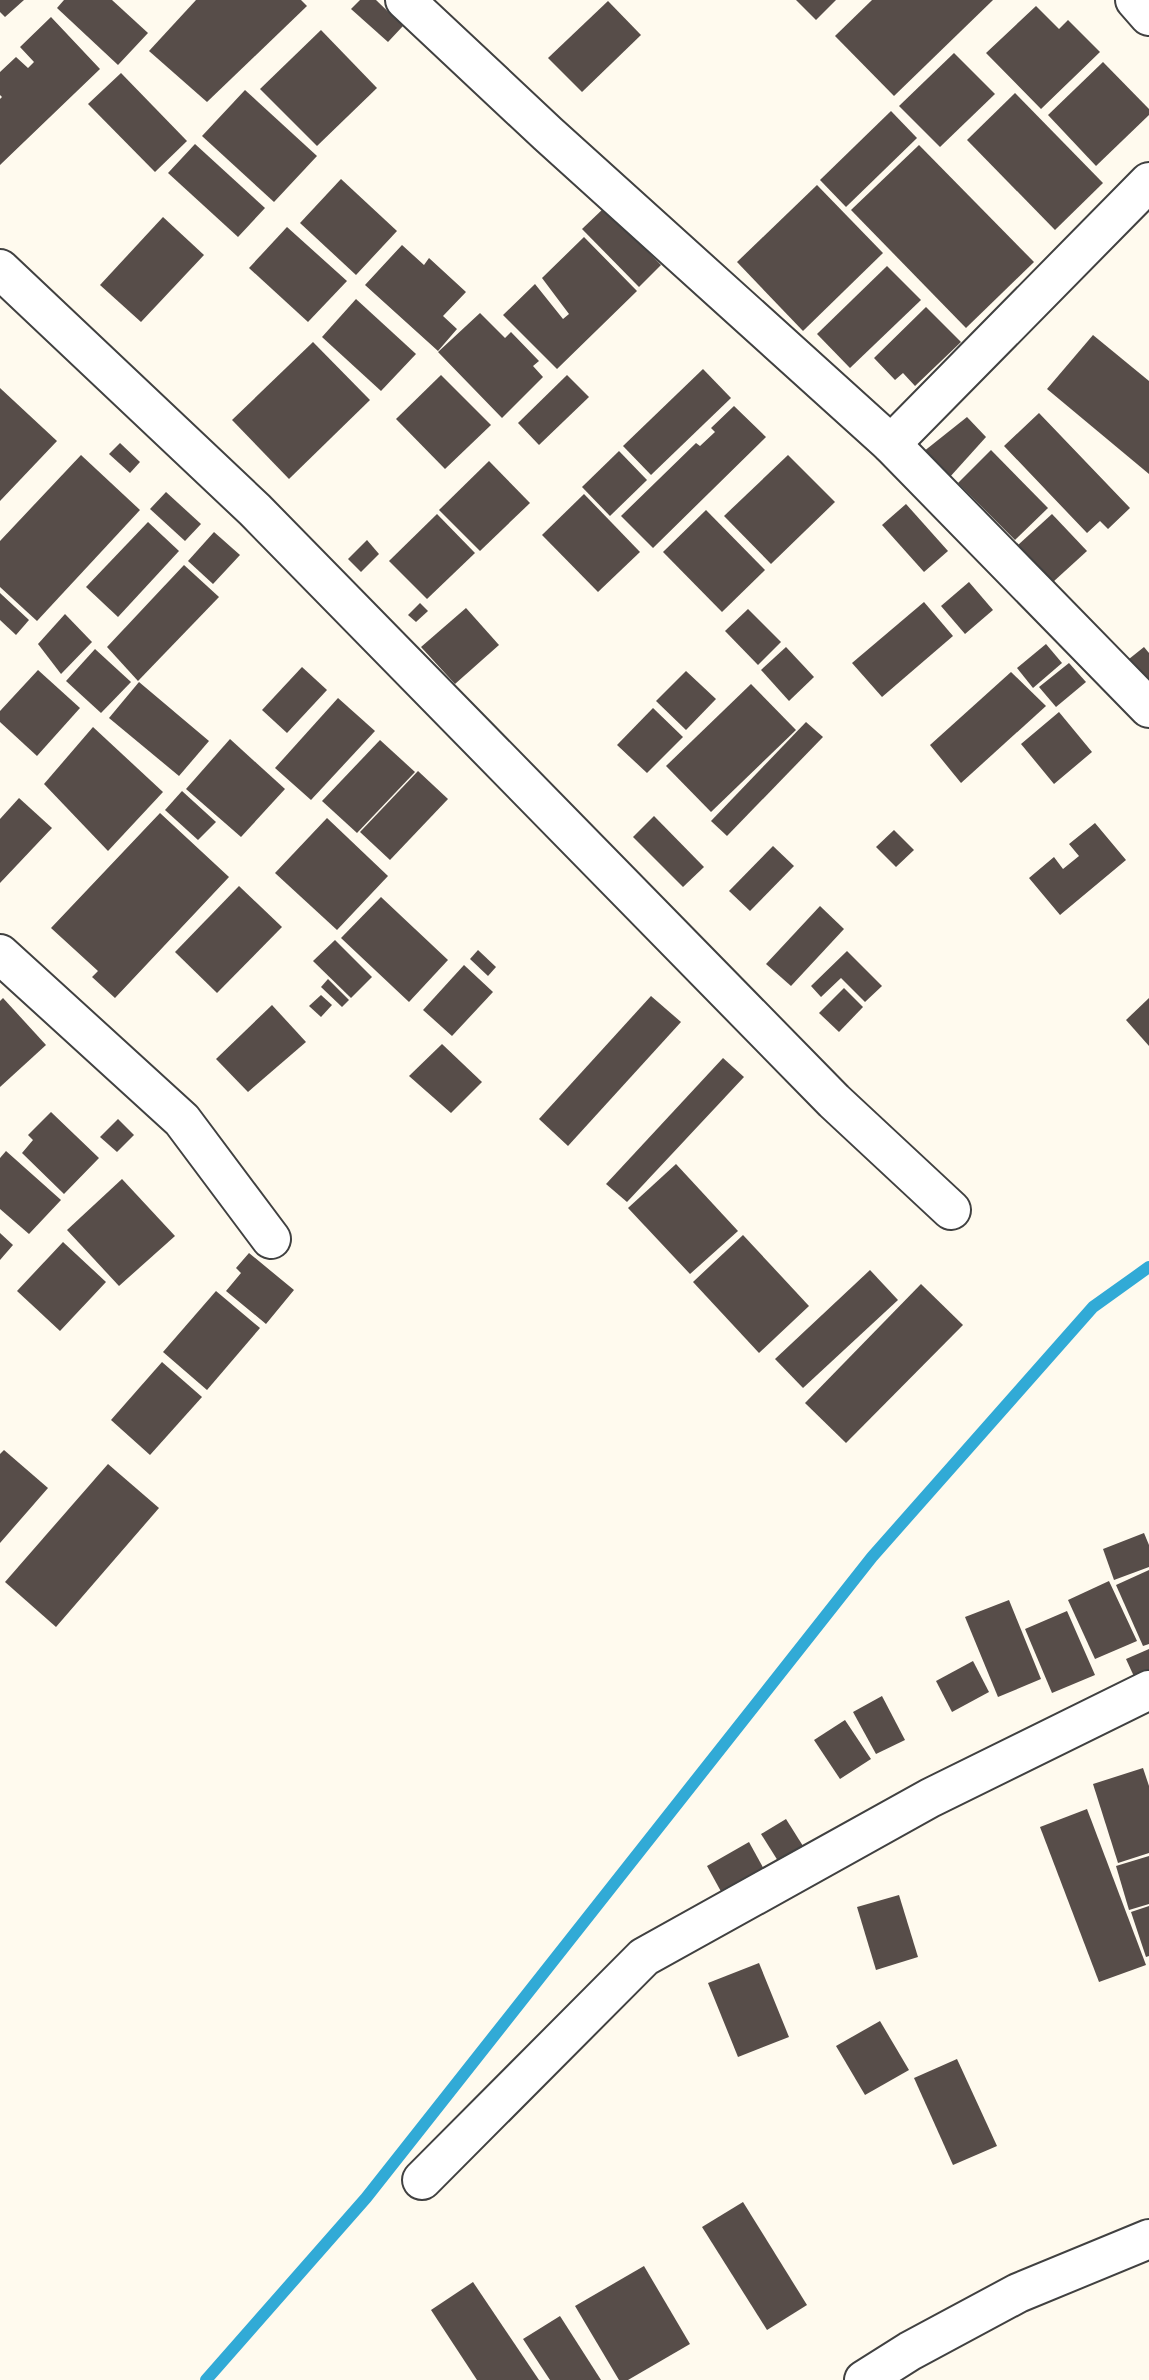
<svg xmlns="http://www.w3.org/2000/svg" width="1149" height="2380" viewBox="0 0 1149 2380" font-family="Merriweather,serif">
<rect width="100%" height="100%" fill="#fffaee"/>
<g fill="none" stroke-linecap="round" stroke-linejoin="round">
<!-- stream -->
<path stroke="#31aad6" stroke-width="12" d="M206,2380l160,-182 506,-641 221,-250 56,-40"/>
</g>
<!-- building -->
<g fill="#574d49">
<path d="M0,0h24l-19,17 -5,-5z"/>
<path d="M64,0h48l36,33 -30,32 -61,-57z"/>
<path d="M196,0h105l6,6 -100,96 -58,-51z"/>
<path d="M360,0h16l27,26 -15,16 -37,-33z"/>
<path d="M796,0h40l-20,20z"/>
<path d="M872,0h121l-99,96 -59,-60z"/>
<path d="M608,1l33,34 -59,57 -34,-34z"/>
<path d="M1036,6l23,23 9,-9 32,32 -59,57 -55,-56z"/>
<path d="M51,17l49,52 -100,96v-66l2,-2 -2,-2v-23l16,-15 12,11 6,-6 -14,-15z"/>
<path d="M321,30l56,58 -60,58 -57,-57z"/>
<path d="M954,53l41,41 -55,53 -41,-41z"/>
<path d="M1103,62l46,47v6l-53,51 -48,-51z"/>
<path d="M121,73l66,68 -32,31 -67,-68z"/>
<path d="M245,90l72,66 -43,46 -72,-66z"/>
<path d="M1015,93l88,90 -48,47 -88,-90z"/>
<path d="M891,111l26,27 -71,69 -26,-27z"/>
<path d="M195,144l70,64 -27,29 -70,-64z"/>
<path d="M919,145l115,117 -68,66 -115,-118z"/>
<path d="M341,179l56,52 -41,44 -56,-52z"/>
<path d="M817,185l66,68 -80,78 -66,-69z"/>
<path d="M605,207l56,58 -22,22 -57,-58z"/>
<path d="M163,217l41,38 -63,67 -41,-37z"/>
<path d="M287,227l60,54 -39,41 -59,-54z"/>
<path d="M584,237l53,54 -80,78 -54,-54 32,-31 28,35 6,-5 -27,-36z"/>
<path d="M402,245l22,20 5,-7 37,34 -23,24 14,13 -19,22 -73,-66z"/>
<path d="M887,266l34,34 -71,68 -33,-34z"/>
<path d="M356,299l60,55 -35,37 -59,-54z"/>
<path d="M926,307l35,35 -46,44 -12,-13 -8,7 -21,-22z"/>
<path d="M480,313l25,25 6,-6 28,29 -6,5 10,11 -41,41 -64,-66z"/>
<path d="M1093,335l56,46v93l-102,-85z"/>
<path d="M313,342l57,58 -81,79 -57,-59z"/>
<path d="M703,369l28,29 -80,77 -28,-29z"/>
<path d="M441,375l50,50 -46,44 -49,-50z"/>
<path d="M567,375l22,22 -50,48 -21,-22z"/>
<path d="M0,388l57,53 -57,60z"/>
<path d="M734,406l32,31 -113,111 -32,-32 75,-73 4,3 15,-14 -4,-4z"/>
<path d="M1039,413l91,95 -22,21 -8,-8 -13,12 -83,-87z"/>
<path d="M967,417l19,20 -37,41 -26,-26z"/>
<path d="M120,443l20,19 -10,11 -21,-19z"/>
<path d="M991,450l57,58 -33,32 -57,-57z"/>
<path d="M619,451l28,29 -37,36 -28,-29z"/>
<path d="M81,455l59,55 -103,111 -37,-34v-46z"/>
<path d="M788,455l47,47 -64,62 -47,-48z"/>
<path d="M489,461l41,42 -50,48 -41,-41z"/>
<path d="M166,492l35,32 -16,17 -35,-32z"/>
<path d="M584,494l56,58 -42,40 -56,-57z"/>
<path d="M906,504l42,47 -24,21 -42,-47z"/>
<path d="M706,510l59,60 -43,42 -59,-60z"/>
<path d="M437,514l38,39 -48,46 -38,-38z"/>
<path d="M1052,514l35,37 -34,31 -35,-37z"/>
<path d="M148,522l31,29 -61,66 -32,-30z"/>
<path d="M214,532l26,23 -27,29 -25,-23z"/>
<path d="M367,540l12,14 -18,18 -13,-13z"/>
<path d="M184,565l35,32 -81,84 -31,-34z"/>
<path d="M969,582l24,28 -28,24 -24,-28z"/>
<path d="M0,593l29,27 -13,15 -16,-15z"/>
<path d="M924,602l29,34 -71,61 -30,-34z"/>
<path d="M420,603l8,8 -12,11 -8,-7z"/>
<path d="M466,608l33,37 -44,39 -34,-37z"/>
<path d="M748,609l33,33 -23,23 -33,-34z"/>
<path d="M65,614l27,28 -31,32 -23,-30z"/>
<path d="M1046,644l16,19 -29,25 -16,-20z"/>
<path d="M786,647l28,30 -25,24 -28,-31z"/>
<path d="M1144,647l5,6v30l-20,-24z"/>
<path d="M95,649l36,33 -30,31 -35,-32z"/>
<path d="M1069,663l17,19 -30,25 -17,-20z"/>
<path d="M302,667l25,23 -40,43 -25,-23z"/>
<path d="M38,670l42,38 -43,48 -37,-34v-11z"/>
<path d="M686,671l30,28 -30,31 -30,-29z"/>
<path d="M1011,672l35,34 -85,77 -31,-38z"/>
<path d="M139,682l70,59 -30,35 -70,-58z"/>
<path d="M751,684l45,46 -85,82 -45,-46z"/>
<path d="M338,698l37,33 -64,69 -36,-32z"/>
<path d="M653,708l30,29 -36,36 -30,-28z"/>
<path d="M1059,712l33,40 -38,32 -33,-40z"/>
<path d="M806,722l17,15 -96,99 -16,-15z"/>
<path d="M93,727l70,65 -55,59 -64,-67z"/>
<path d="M230,739l55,50 -44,48 -55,-48z"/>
<path d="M380,740l35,32 -58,61 -35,-32z"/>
<path d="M418,771l30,28 -58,61 -30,-28z"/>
<path d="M182,791l34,31 -18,18 -33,-30z"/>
<path d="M19,798l33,30 -52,55v-64z"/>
<path d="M160,813l69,64 -114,121 -23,-21 6,-6 -47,-43z"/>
<path d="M654,816l50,51 -21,20 -50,-50z"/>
<path d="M327,818l61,58 -51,54 -62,-57z"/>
<path d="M1095,823l31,37 -66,55 -31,-37 25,-21 9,12 16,-13 -10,-12z"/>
<path d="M894,830l20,20 -18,17 -20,-20z"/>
<path d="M773,846l21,20 -44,45 -21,-20z"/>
<path d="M239,886l43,41 -65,66 -42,-41z"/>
<path d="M381,897l67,63 -39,42 -68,-64z"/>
<path d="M820,906l24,23 -53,57 -25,-22z"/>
<path d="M335,940l37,37 -21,21 -38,-37z"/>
<path d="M478,950l18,17 -8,9 -18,-17z"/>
<path d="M847,951l35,35 -17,16 -24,-24 -20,19 -10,-11z"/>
<path d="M464,965l29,27 -41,44 -29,-26z"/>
<path d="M328,979l21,21 -7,7 -21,-20z"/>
<path d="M844,988l19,19 -24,25 -20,-19z"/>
<path d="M321,995l11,10 -11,12 -12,-11z"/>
<path d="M651,996l30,26 -113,124 -29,-27z"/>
<path d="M3,998l43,47 -46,42v-86z"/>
<path d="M1149,998v48l-23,-26z"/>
<path d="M272,1005l34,37 -58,50 -32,-33z"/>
<path d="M442,1044l40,38 -31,31 -42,-37z"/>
<path d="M723,1058l21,19 -117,125 -21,-18z"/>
<path d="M51,1112l48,46 -35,36 -42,-41 11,-13 -5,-5z"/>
<path d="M118,1119l16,16 -17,17 -17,-15z"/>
<path d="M6,1151l55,49 -32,34 -29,-25v-51z"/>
<path d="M676,1164l62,67 -48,43 -62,-66z"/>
<path d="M122,1179l53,57 -56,50 -52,-56z"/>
<path d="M0,1233l13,12 -13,15z"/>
<path d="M743,1235l66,71 -50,47 -66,-71z"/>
<path d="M63,1242l43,40 -46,49 -43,-40z"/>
<path d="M249,1253l45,37 -28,34 -40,-33 15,-18 -5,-5z"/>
<path d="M870,1270l28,30 -95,88 -28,-29z"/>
<path d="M921,1284l42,41 -117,118 -41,-40z"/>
<path d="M216,1291l44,37 -53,62 -44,-38z"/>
<path d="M162,1362l40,35 -52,58 -39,-35z"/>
<path d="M4,1450l44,38 -48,55v-89z"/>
<path d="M108,1464l51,44 -103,119 -51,-45z"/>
<path d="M1144,1533l5,12v22l-35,13 -11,-31z"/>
<path d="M1149,1570v74l-6,2 -27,-61z"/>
<path d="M1109,1581l28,60 -42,18 -27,-59z"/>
<path d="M1009,1600l32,79 -43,18 -33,-80z"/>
<path d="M1067,1611l28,64 -43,18 -27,-64z"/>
<path d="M1149,1649v29l-12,5 -11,-24z"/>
<path d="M973,1661l16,31 -37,20 -16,-31z"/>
<path d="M882,1696l23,44 -29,14 -23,-42z"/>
<path d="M845,1720l26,39 -31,20 -26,-39z"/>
<path d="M1143,1768l6,18v67l-31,10 -25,-79z"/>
<path d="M1087,1809l59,156 -47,17 -59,-155z"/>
<path d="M786,1819l17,27 -25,15 -17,-27z"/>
<path d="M749,1842l17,31 -42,24 -17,-31z"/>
<path d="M1149,1856v48l-20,6 -13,-44z"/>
<path d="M899,1895l19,62 -42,13 -19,-63z"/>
<path d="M1149,1906v50l-3,1 -15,-45z"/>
<path d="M759,1963l30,74 -51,20 -30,-74z"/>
<path d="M880,2021l29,49 -44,25 -29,-49z"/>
<path d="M957,2059l40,87 -44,19 -39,-87z"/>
<path d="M743,2202l64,103 -40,25 -65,-103z"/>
<path d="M644,2266l46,78 -62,36h-9l-44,-74z"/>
<path d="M473,2282l66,98h-62l-46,-70z"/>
<path d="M560,2316l41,64h-51l-27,-41z"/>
</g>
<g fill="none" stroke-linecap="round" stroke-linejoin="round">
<!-- street casing -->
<g stroke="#414141" stroke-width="42">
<g id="street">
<path d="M405,0l143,134 343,310 258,264"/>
<path d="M1135,0l14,16"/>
<path d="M0,269l255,241 579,591 117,109"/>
<path d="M891,444l258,-262"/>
<path d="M0,954l182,166 89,119"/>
<path d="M422,2180l222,-223 286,-159 219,-108"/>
<path d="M864,2380l46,-29 108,-58 131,-54"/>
</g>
</g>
<!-- street -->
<use href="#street" stroke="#fff" stroke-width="38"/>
</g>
</svg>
